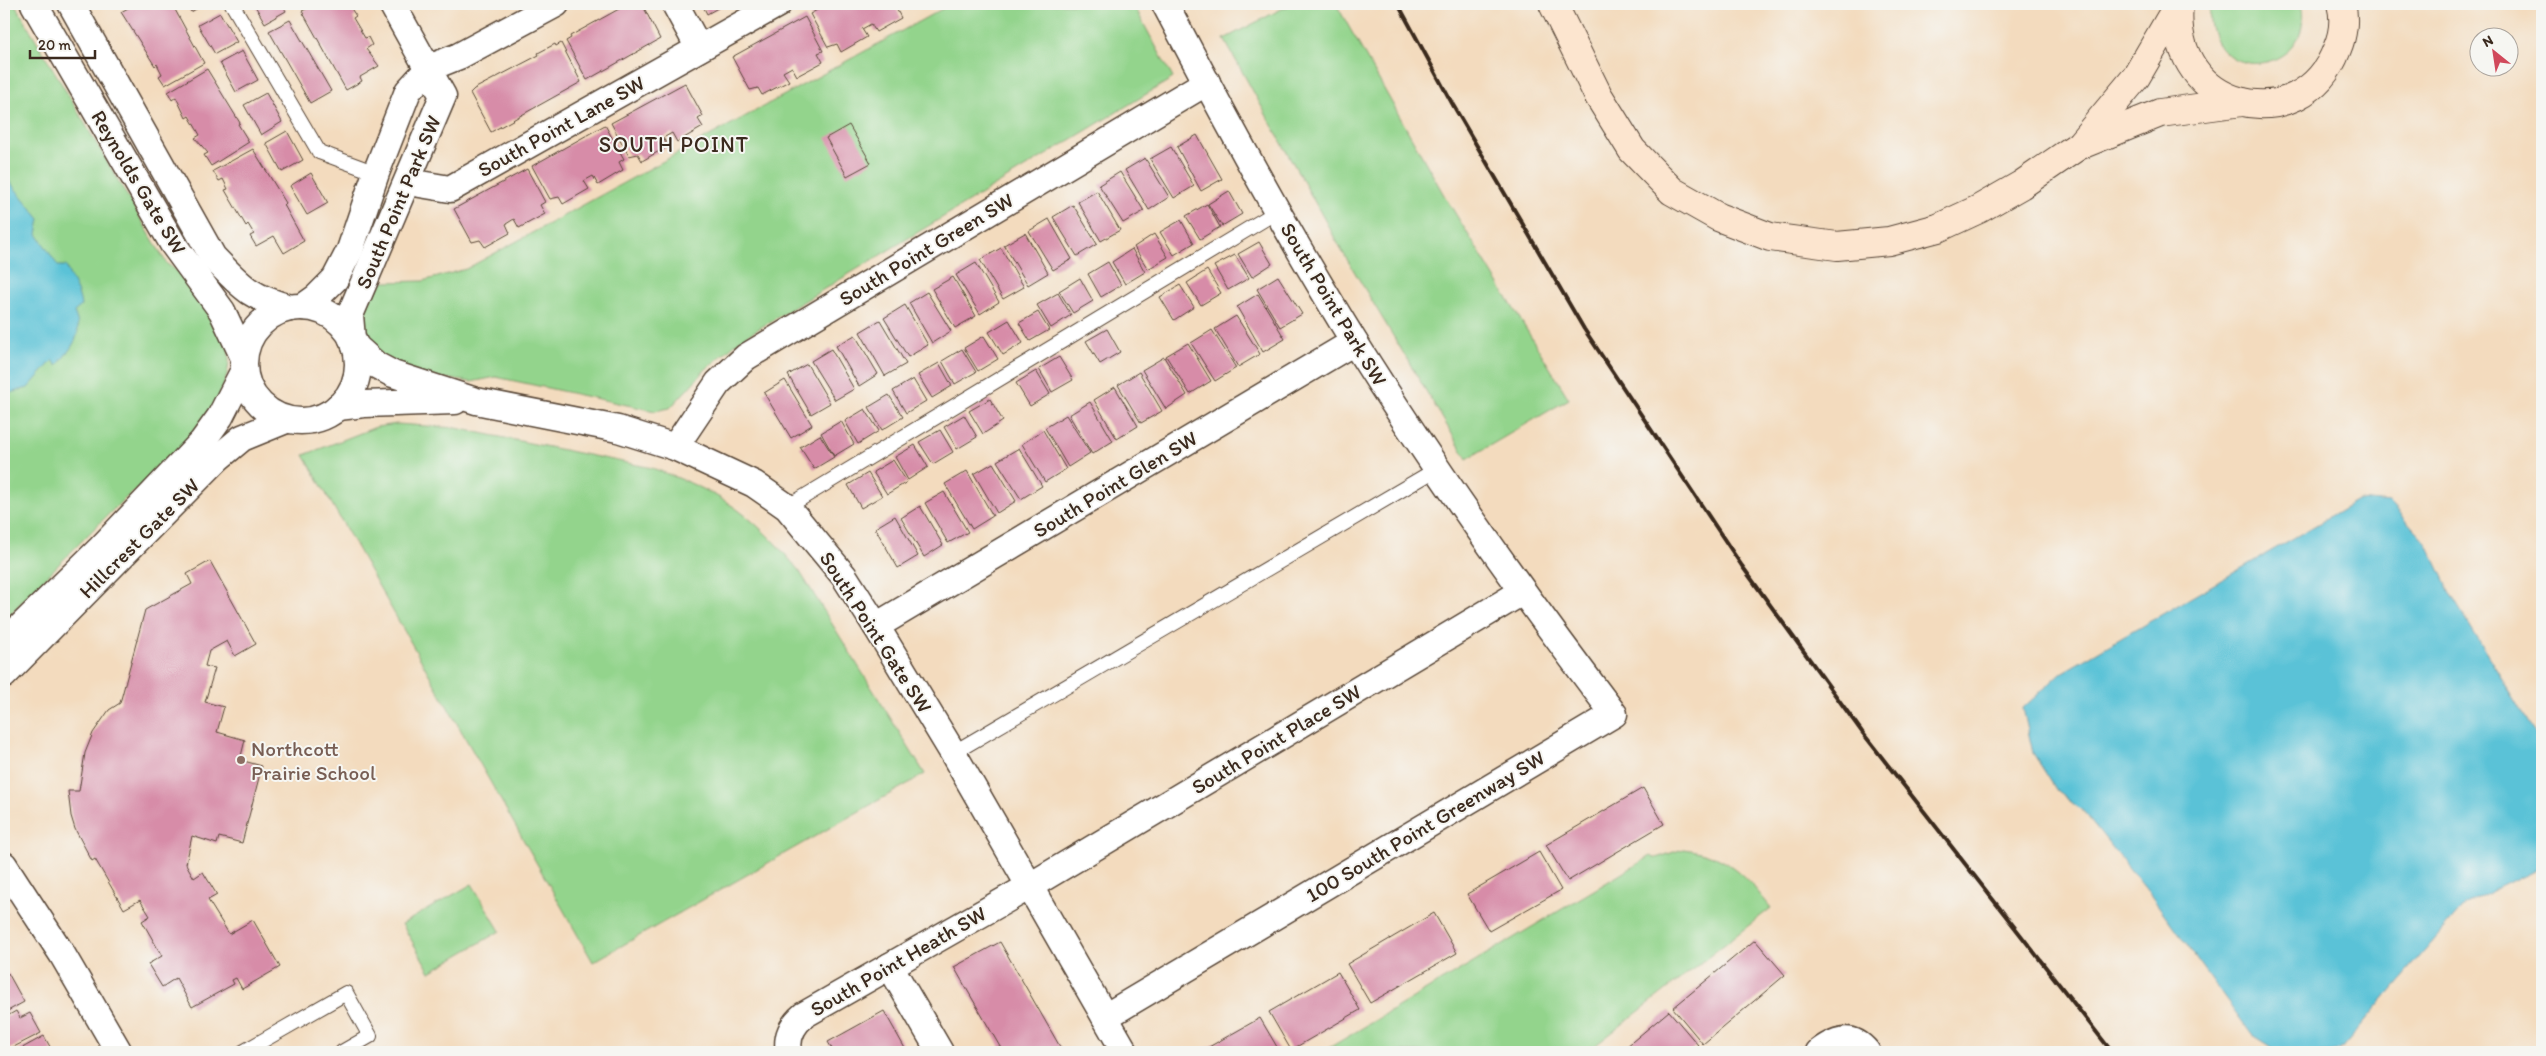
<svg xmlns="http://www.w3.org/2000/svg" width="2546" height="1056" viewBox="0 0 2546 1056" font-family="Itim,sans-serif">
<rect width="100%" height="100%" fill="#f6f6f2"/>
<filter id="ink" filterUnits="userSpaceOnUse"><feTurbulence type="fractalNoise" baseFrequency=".02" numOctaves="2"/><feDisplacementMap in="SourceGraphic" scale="10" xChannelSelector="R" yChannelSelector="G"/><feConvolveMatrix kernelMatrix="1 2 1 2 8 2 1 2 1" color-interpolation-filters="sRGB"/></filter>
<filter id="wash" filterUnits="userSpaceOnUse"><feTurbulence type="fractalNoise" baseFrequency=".0096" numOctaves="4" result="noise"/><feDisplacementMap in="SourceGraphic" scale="20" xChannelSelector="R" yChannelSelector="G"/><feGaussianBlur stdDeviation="1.12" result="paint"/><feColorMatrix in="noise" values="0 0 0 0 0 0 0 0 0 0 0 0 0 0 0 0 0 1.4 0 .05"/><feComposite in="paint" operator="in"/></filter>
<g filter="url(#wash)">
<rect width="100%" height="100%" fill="#f3dbbe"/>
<!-- green -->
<g fill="#93d48c" stroke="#677f55">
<path d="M4,4h11l152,260c23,14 40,35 50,60 4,7 9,16 11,24 9,45 -46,102 -76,130 -9,9 -21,15 -30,23 -40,39 -79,80 -118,119z"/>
<path d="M951,4h182l40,74 -433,262 -34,29 -36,39 -15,3 -159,-34 -25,5 -57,-8 -49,-30 -4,-35 22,-27 40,-1 43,-12z"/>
<path d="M1291,4h45l108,191 125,204 -102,60 -125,-208 -118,-212z"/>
<path d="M2212,4h89c15,61 -73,84 -89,26 -3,-8 -3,-18 0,-26z"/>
<path d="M397,424l59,4 196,40c24,9 51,19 73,33 29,18 54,45 75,71l125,202 -332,188 -289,-507 72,-28z"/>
<path d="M1683,849c44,5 62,26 88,59l-184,144h-265l329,-196 5,2z"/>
<path d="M472,884l28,47 -70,41 -28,-48z"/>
</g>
<!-- water -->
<g fill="#5ac2d7" stroke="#4a767a">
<path d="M4,175l36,44 -3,15 21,32h8c4,13 14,26 15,40l-7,6c11,24 -3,35 -17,54l-4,-6 -25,28 -18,5 -6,5z"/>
<path d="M2359,500l31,3 36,39 24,51 92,152v121l-77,38 -125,146 -7,2h-54l-27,-17 -103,-142 -65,-81 -27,-21 -24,-38 -10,-45 38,-35z"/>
</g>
<g id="blocks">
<!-- building -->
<g fill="#d78ca8">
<path d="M135,4h35l3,2 31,57 -39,22 -6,-9 3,-2 -5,-10 -2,2 -34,-54z"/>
<path d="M186,4h19l-14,8z"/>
<path d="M254,4h28l4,7 -21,12z"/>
<path d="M316,4h32l8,12 -3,2 12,20 3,-1 4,8 -6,4 13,17 -19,11 2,4 -16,9 -44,-79z"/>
<path d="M628,4h14l18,35 -73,41 -21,-39 5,-3 -1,-2z"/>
<path d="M702,4h23l-18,10z"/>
<path d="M828,4h72l2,3 -5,3 4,8 -25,14 -5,-8 -9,5 5,8 -26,15 -4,-8 -9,3 -18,-33z"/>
<path d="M220,13l17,29 -22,12 -17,-29z"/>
<path d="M805,17l18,34 -5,2 5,9 -26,14 -5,-9 -9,5 6,9 -27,14 -4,-7 -8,2 -18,-33z"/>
<path d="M290,20l41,71 -21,12 -41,-72z"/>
<path d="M561,43l20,39 -90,50 -21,-39 4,-4 65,-34 -1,-2 17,-9 1,2z"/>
<path d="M242,51l16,29 -22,12 -16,-29z"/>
<path d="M207,69l33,54 -2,1 11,18 -38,24 -7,-11 4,-2 -13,-15 5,-3 -11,-19 -3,2 -10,-21 -4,3 -4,-8z"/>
<path d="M685,83l18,33 -5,3 5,8 -26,15 -5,-9 -9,5 5,8 -26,15 -4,-7 -9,2 -18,-33z"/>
<path d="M266,93l16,29 -21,13 -17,-30z"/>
<path d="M605,125l19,34 -5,3 4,8 -25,15 -5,-9 -9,5 5,8 -26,15 -4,-7 -9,2 -18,-33z"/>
<path d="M849,125l22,38 -24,13 -21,-38z"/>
<path d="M287,131l16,29 -21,12 -16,-29z"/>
<path d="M1197,135l25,44 -21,12 -24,-44z"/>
<path d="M1171,147l23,39 -20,12 -24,-39z"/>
<path d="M253,149l33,54 -2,2 20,36 -20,12 -10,-17 -18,10 -6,-10 4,-2 -6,-10 -2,2 -21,-36 3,-1 -5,-10 -4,2 -6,-10z"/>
<path d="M1145,158l24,39 -20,13 -24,-40z"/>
<path d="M527,169l18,33 -5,3 5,9 -26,14 -5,-9 -8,5 4,9 -25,14 -5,-7 -8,2 -18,-33z"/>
<path d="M1120,172l24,39 -21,12 -24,-38z"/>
<path d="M311,173l17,30 -21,12 -17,-29z"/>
<path d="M1097,191l23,39 -19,11 -23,-39z"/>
<path d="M1229,191l13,23 -20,12 -14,-22z"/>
<path d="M1207,204l13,23 -20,12 -14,-23z"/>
<path d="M1073,205l24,39 -20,12 -24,-39z"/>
<path d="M1049,219l23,40 -19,11 -24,-39z"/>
<path d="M1181,220l13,23 -20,12 -14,-23z"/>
<path d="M1025,233l23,40 -20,12 -24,-40z"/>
<path d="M1154,234l14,23 -20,12 -14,-22z"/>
<path d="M1259,242l13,22 -20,13 -14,-23z"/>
<path d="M1001,248l23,39 -21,12 -23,-39z"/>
<path d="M1132,249l13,23 -20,12 -13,-22z"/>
<path d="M1235,255l14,23 -21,12 -14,-24z"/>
<path d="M1108,262l13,23 -20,12 -13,-23z"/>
<path d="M976,263l23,39 -19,12 -24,-39z"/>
<path d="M1207,270l14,23 -20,12 -14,-22z"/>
<path d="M1278,276l24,38 -22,13 -23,-38z"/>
<path d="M953,277l23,39 -21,12 -23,-39z"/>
<path d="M1080,278l13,23 -20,12 -14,-22z"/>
<path d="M1180,285l14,22 -20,13 -14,-23z"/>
<path d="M927,292l24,39 -19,12 -23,-40z"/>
<path d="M1058,293l13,22 -20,13 -14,-23z"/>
<path d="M1258,294l27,45 -22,13 -26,-45z"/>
<path d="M905,305l23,40 -20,12 -24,-39z"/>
<path d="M1038,312l11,18 -19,11 -11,-18z"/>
<path d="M1236,316l24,38 -22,13 -23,-38z"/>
<path d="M880,320l26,44 -21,12 -25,-44z"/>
<path d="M1009,320l14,23 -20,12 -14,-23z"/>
<path d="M1107,329l13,23 -20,12 -14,-23z"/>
<path d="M1212,330l24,38 -21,13 -24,-38z"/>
<path d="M855,335l23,39 -19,12 -23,-40z"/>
<path d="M984,336l14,23 -20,12 -14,-23z"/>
<path d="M1188,343l23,38 -21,13 -24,-38z"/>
<path d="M831,349l23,40 -19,11 -24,-39z"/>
<path d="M962,349l14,23 -21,12 -13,-23z"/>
<path d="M1059,357l14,23 -21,12 -13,-23z"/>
<path d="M1164,357l23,38 -21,14 -24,-39z"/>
<path d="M939,363l13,23 -20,12 -14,-23z"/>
<path d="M807,364l23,39 -19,11 -23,-39z"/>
<path d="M1036,371l14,23 -20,12 -14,-23z"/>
<path d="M1139,372l23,39 -21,12 -23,-38z"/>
<path d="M913,379l13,22 -20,12 -13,-22z"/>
<path d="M785,380l27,45 -21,13 -27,-45z"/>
<path d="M1115,387l23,39 -21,13 -23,-39z"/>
<path d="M889,395l14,22 -21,13 -13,-23z"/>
<path d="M990,399l13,22 -20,13 -14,-23z"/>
<path d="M1090,402l23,39 -21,13 -23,-39z"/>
<path d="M865,409l14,22 -21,13 -13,-23z"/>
<path d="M964,415l13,22 -20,12 -13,-22z"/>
<path d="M1066,415l24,38 -22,14 -23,-39z"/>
<path d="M841,421l13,23 -20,12 -13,-23z"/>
<path d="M940,430l13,22 -20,12 -14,-22z"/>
<path d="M1043,430l23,39 -21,13 -23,-38z"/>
<path d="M820,435l14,22 -20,12 -14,-22z"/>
<path d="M915,445l13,22 -20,13 -13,-23z"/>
<path d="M1019,448l23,38 -21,13 -24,-38z"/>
<path d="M893,460l14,22 -20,12 -14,-22z"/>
<path d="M993,463l23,38 -19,12 -23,-39z"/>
<path d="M967,471l26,45 -21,13 -27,-45z"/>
<path d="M868,473l14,23 -21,12 -13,-23z"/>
<path d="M944,492l24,40 -20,11 -23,-40z"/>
<path d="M920,506l23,39 -19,12 -23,-39z"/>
<path d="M895,516l23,40 -20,12 -23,-40z"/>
<path d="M210,561l46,83 -21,12 -8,-15 -18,10 -4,15 10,2 -10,34 19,5 -7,25 28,8 -5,20 22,6 -20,77 -23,-6 -2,7 -25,-8 -6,28 8,14 9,-6 14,23 -9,5 21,34 24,-14 27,47 -38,22 -6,-11 -4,2 2,4 -42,23 -16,-29 -14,9 -14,-23 14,-8 -20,-35 8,-5 -10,-16 -16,9 -29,-50 -3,2 -17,-32 -4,-13 -3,-25h11l6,-38 8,-20 16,-23 11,-7 25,-93 47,-26 -5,-10z"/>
<path d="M1643,788l21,36 -96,57 -22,-36z"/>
<path d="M1539,852l22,38 -72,41 -22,-37z"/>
<path d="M1434,913l23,40 -87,50 -23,-39z"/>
<path d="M1755,940l30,35 -82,69 -30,-36z"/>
<path d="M1000,942l63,110h-60l-49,-85z"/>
<path d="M1338,972l22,38 -69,40 -22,-38z"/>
<path d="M8,973l16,29 -20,11v-37z"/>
<path d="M16,1011l4,7 10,-5 11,20 -37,19v-34z"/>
<path d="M884,1011l23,41h-73l-6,-10z"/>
<path d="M1669,1011l29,34 -9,7h-69z"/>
<path d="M1260,1018l20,34h-80z"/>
<path d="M44,1036l9,16h-38z"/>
</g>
</g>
</g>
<g filter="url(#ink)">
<use href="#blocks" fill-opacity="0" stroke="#574536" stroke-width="1"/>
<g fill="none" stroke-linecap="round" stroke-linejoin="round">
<!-- service casing -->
<g stroke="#574536" stroke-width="16">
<g id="service">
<path d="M232,4l87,148 57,21"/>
<path d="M787,507l491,-296"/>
<path d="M953,753l484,-284"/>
<path d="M243,1052l103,-59 24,43 -28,16"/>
</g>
</g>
<!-- minor casing -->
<g stroke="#574536" stroke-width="29">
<g id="minor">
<path d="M34,4l139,240 49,67 22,47"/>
<path d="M71,4l142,253c29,30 36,40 78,51"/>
<path d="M675,4l24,44"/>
<path d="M420,184l30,5 328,-185"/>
<path d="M303,307l14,-10 18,-18 15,-29 26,-77 32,-82 21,-23 30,-12 97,-52"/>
<circle cx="301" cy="364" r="57"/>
<path d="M352,339l-2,-24 93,-219 -51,-92"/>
<path d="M355,346l21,19 17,9 83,27 142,28 57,18 79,37 33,23 57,69 32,50 77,127 172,299"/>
<path d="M338,407l26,-3 91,-3"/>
<path d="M675,447l43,-64 28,-26 461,-275"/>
<path d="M876,626l478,-284"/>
<path d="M4,643l97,-95 101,-106 18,-25 24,-47"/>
<path d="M4,675l214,-217 24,-20 44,-18"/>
<path d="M4,865l58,89 57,98"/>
<path d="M890,966l50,86"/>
<path d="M1105,1017l509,-303c-91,-120 -179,-243 -259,-371 -68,-110 -130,-225 -190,-339"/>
<path d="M789,1052c-3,-15 3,-27 15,-37l226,-129 492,-294"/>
<path d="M1819,1052c17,-13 33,-18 48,0"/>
</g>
</g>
<!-- secondary casing -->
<g stroke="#574536" stroke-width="30">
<g id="secondary">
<path d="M1553,4l45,91 34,55 40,41 46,26 52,20 67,9 52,-5 49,-13 41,-19 42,-24 57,-39 82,-33 82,-11"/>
<path d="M2179,4c-11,107 123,138 158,45 6,-14 8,-31 4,-45"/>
<path d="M2081,143l55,-66 42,-72"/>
</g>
</g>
<!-- service -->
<use href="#service" stroke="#fff" stroke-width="14"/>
<!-- minor -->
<use href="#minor" stroke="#fff" stroke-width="26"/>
<!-- secondary -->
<use href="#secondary" stroke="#fce5cf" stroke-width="28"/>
<!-- rail -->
<path stroke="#3b2a1e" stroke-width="4" d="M1398,4l55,101 131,224 158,237 120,166 250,320"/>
</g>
</g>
<!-- markers -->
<circle fill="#8d6e63" stroke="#f6f6f2" stroke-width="2" cx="241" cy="760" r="5"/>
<g text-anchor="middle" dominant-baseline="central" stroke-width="4" stroke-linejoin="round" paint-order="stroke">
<!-- street labels -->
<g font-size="21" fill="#3b2a1e" stroke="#f6f6f2">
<text transform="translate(561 126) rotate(-29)">South Point Lane SW</text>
<text transform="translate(139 182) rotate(59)">Reynolds Gate SW</text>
<text transform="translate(398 202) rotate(-67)">South Point Park SW</text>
<text transform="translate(926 249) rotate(-31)">South Point Green SW</text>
<text transform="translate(1334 304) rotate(59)">South Point Park SW</text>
<text transform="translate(1115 484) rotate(-31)">South Point Glen SW</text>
<text transform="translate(139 538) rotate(-45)">Hillcrest Gate SW</text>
<text transform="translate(876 632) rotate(57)">South Point Gate SW</text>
<text transform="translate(1276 739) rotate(-31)">South Point Place SW</text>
<text transform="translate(1425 826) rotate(-31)">100 South Point Greenway SW</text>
<text transform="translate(898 961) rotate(-30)">South Point Heath SW</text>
</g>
<!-- education labels -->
<g font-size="21" fill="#785e54" stroke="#f6f6f2" text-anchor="start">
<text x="251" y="748">Northcott<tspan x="251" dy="24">Prairie School</tspan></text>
</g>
<!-- neighbourhood labels -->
<g font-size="22" letter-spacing="1" fill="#3b2a1e" stroke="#f6f6f2">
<text x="674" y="144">SOUTH POINT</text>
</g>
</g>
<!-- margin -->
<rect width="2546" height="1056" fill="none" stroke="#f6f6f2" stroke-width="20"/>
<!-- north arrow -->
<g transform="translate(2494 52) rotate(330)"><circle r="24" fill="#f6f6f2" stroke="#aba49d"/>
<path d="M0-4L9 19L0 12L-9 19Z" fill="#d1495b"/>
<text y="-8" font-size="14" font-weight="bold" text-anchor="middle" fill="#3b2a1e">N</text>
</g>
<!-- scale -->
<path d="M30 50v8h65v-8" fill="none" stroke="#3b2a1e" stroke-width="2.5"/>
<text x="38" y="50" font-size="15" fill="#3b2a1e" stroke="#f6f6f2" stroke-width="4" paint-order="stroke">20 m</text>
</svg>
